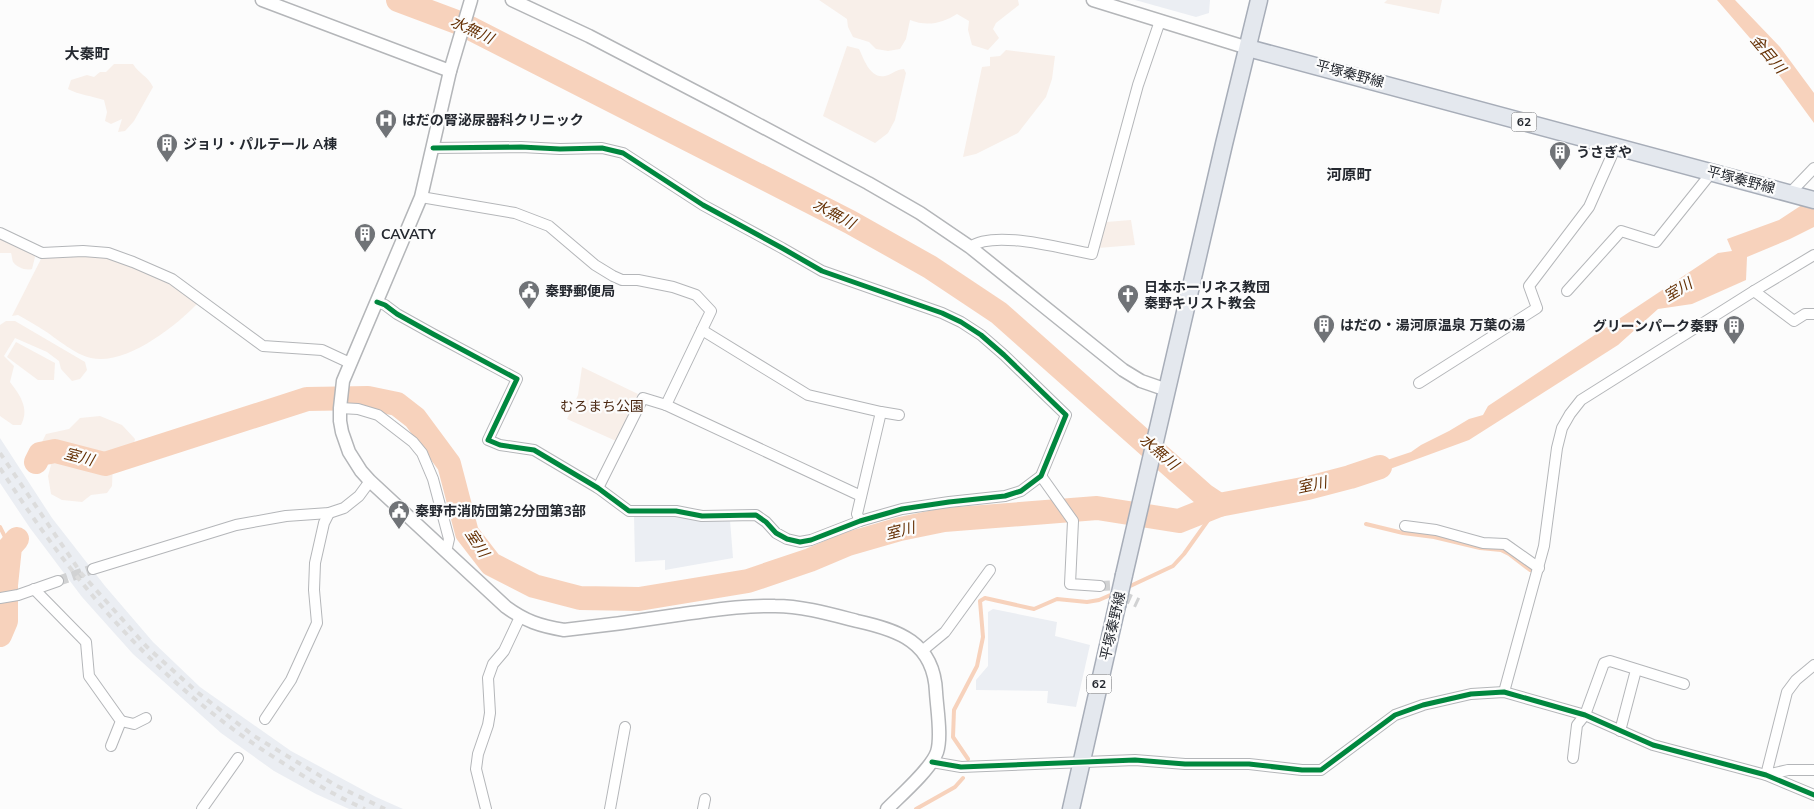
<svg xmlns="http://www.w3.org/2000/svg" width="1814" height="809" viewBox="0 0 1814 809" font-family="'Nunito Sans','Noto Sans JP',sans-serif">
<rect width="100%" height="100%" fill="#fcfcfc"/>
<!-- built -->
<g fill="#ebeef3">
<path d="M1135,0h75l-1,13 -13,4z"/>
<path d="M0,438l52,80 53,68 48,56 47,45 91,64 85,46 27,12h-54l-33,-15 -42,-23 -53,-38 -88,-79 -51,-57 -52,-69 -30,-45z"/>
<path d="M634,516h43l53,4 3,38 -68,12v-10l-30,2z"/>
<path d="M993,609l64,13 -2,14 35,9 -14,62 -29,-4 1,-12 -72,-1v-10l12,-14v-54z"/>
</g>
<!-- green -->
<g fill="#f8efe9">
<path d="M819,0h199l1,5 -23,18 -3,6 6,9 -11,12 -16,-5 -4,-15 1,-9 -12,-7c-14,9 -30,13 -47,6l-4,19 -6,10 -12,2 -12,-2 -7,-7 -16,-5 -5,-10 -1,-8z"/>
<path d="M1387,0h55l-3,14 -55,-11z"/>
<path d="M847,46l12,3c5,10 11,30 26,27 8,-2 9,-6 19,-7l2,4 -11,47 -7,13 -13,10 -52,-27z"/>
<path d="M1006,50l49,6 -3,23 -6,18 -28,36 -42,21 -13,3 19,-90 8,-1v-9l10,-1z"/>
<path d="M114,64h19c6,10 15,12 20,23l-19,34 -9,10 -7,1 4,-13 -11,5 -6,-3 2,-9 -3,-12c-12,-4 -25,-5 -36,-11l3,-9 16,-5 7,2 6,-5h6z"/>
<path d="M1131,220l4,25 -37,3 8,-26z"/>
<path d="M0,237l32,14 3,6 -3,12c-7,2 -15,-2 -19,-7 -1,-3 -1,-6 -2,-9h-11z"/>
<path d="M78,254c31,3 61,11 88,27 11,6 21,15 31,23 -22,23 -72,62 -106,54 -15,-3 -34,-19 -46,-27 -9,-6 -18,-11 -27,-16l-6,1 30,-59z"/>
<path d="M6,321h9l70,41 2,8 -7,9 -8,2 -11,-12 -2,-8 -12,-9 -32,-14 -11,18 10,10 -4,16c10,13 20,27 11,43h-8l-13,-9v-91z"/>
<path d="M16,342l39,21 -1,17h-16l-31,-23z"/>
<path d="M582,367l56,27 -22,47 -49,-22 11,-24z"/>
<path d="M100,416l22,9 13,14 -3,14 -19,8 -1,25 -5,7 -16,2 -9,7 -20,-2 -11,-6 -3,-18 3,-11 -6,-9 -4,-12 5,-10 23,-5 11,-11z"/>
</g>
<!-- water -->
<g fill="#f7d2bc">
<path d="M1717,0h18l45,47 34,46v30l-52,-71z"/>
<path d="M1814,197v30l-24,12 -43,18 -1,23 -54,24 -34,5 -40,36 -149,95 -120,44 -1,-11 63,-21 10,-7 28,-14 20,-12 14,-4 5,-9 230,-153 14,-2 -5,-12 52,-19z"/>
</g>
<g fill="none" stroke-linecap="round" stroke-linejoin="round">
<!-- stream -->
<g stroke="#f7d2bc" stroke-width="4">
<path d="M1366,524l37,9 31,4 46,11 21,2 8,4 21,16"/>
<path d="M0,527l10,20"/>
<path d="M1126,588l47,-22 11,-12 35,-49"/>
<path d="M968,759l-15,-22 1,-27 23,-44 6,-29 -3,-36 5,-3 49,11 23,-10 30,3 12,-2 16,-7"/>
<path d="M916,809l39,-22 8,-9"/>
</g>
<!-- river -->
<g stroke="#f7d2bc" stroke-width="24">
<path d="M398,0l64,24 388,198 80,45 69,46 205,182 15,10"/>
<path d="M36,462l4,-8 15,-3 50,13 202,-65 61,-1 29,6 18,14 34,46 18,69 24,31 43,22 46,12 59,1 109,-18 62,-21 38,-16 52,-15 44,-9 153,-12 82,13 40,-16 89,-17 42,-11 30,-10"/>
<path d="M0,635l6,-14v-36l4,-38 7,-8"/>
</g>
<!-- minor-tunnel -->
<g stroke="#d1d2d3" stroke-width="10" stroke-dasharray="10 5" stroke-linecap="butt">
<path d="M58,581l35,-12"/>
<path d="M1100,586l21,-1 4,12 13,6"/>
</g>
<!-- minor casing -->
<g stroke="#b4b6b9" stroke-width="12">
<g id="minor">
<path d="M1790,193l24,-25"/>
<path d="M421,197l94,16 34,13 46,39 18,11 9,4h16l35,7 23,8 15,16 -45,94"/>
<path d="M0,233l42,20 41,-2 25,2 25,9 39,17 91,67 59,4 28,13"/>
<path d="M970,247c25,-18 92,2 122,7l46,-169 22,-64"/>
<path d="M1567,291l54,-60 35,11 56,-70"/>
<path d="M1754,291l40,30 11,-7h9"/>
<path d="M377,302l8,3 12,9 36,20 84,45 -29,61 12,5 34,5 64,38 31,23h47l26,5 54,-1 10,7 10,11 11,6 13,3 11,-2 49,-19 42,-12 47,-7 56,-6 16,-5 20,-15 25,-61 -62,-60 -23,-20 -20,-13 -19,-9 -120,-42 -40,-23 -79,-43 -80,-52 -21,-5 -42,1 -39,-2 -88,1"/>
<path d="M702,330l106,65 73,17 -24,102 3,7"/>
<path d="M1419,383l118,-75 -8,-22 60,-79 27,-61"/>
<path d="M340,408l18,1 20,6 35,27 9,11 11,26 16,60 -3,13"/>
<path d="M881,412l18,3"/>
<path d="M1041,476l32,45 -3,63 30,2"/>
<path d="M598,488l45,-90 23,7 195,91"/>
<path d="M1405,526l31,4 47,13 22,1 34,24"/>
<path d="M93,569l143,-44 50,-9 43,-3 15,-5 15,-12 11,-15"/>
<path d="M34,589l52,53 3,34 32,45 -10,25"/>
<path d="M0,598l18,-3 40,-14"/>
<path d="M922,651l23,-19 45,-62"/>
<path d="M1814,665l-18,15 -9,12 -21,83 22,-5h26"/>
<path d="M1504,692l40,-146 13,-98 5,-20 8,-14 11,-14 173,-109 60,-36"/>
<path d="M265,719l26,-39 26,-57 -3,-33 1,-27 9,-40 5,-10"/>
<path d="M121,721l13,3 12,-6"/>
<path d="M1620,731l16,-61"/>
<path d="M1573,758l4,-33 8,-10 19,-52 6,-2 74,23"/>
<path d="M932,762l29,5 174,-7 50,4h64l53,6h19l74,-55 28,-10 48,-11 33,-2 81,23 68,30 113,30 48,20"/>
<path d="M202,809l36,-51"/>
<path d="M486,809l-10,-40 2,-15 10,-29 2,-12 -2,-35 5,-14 11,-13 16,-34"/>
<path d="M610,809l15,-82"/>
<path d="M703,809l2,-10"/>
</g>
</g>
<!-- tertiary casing -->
<g stroke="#b4b6b9" stroke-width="15">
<g id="tertiary">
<path d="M262,0l188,71"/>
<path d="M471,0l-21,71 -29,126 -78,184 -3,27v13l2,11 7,20 12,19 9,10 136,126c19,14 34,19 58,23 37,-4 75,-9 113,-15 32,-4 65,-10 98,-9 27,0 55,8 82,15 41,9 77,21 79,71 1,17 6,45 1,60 -6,17 -37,44 -50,57"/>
<path d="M512,0l77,36 140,73 139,74 52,30 50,34 153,123 18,11 26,9"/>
<path d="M1093,0l155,48"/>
</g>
</g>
<!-- primary casing -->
<g stroke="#a7adb8" stroke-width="19">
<g id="primary">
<path d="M1248,48l566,152"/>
<path d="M1124,575l100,-431 35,-144"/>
<path d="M1071,809l46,-203"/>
</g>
</g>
<!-- minor -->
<use href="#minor" stroke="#fff" stroke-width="10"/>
<!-- tertiary -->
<use href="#tertiary" stroke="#fff" stroke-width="12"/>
<!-- primary -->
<use href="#primary" stroke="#e4e8ee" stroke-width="16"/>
<!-- rail -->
<g stroke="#dcdcdc" stroke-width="4" stroke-dasharray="6 6" stroke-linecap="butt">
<path d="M0,453l81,120 66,74 50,45 57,44 83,50 48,23"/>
<path d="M0,468c77,120 161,219 283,295 26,17 54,34 82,46"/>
</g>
<!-- primary-bridge casing -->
<g stroke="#a7adb8" stroke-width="19" stroke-linecap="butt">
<path id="primary-bridge" d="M1117,606l7,-31"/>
</g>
<!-- primary-bridge -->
<use href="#primary-bridge" stroke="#e4e8ee" stroke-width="16"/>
<!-- cycleway casing -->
<g stroke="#fcfcfc" stroke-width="8">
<g id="cycleway">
<path d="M377,302l8,3 12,9 36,20 84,45 -29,61 12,5 34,5 64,38 31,23h47l26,5 54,-1 10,7 10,11 11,6 13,3 11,-2 49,-19 42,-12 47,-7 56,-6 16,-5 20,-15 25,-61 -62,-60 -23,-20 -20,-13 -19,-9 -120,-42 -40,-23 -79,-43 -80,-52 -21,-5 -42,1 -39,-2 -88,1"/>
<path d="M932,762l29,5 174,-7 50,4h64l53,6h19l74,-55 28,-10 48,-11 33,-2 81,23 68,30 113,30 48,20"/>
</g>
</g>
<!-- cycleway -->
<use href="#cycleway" stroke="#00873e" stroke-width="5"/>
</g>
<!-- icons -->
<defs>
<g id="hospital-pin" transform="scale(1.125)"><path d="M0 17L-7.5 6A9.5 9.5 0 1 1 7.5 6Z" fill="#707377" stroke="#fcfcfc"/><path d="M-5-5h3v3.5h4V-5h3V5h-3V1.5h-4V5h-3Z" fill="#fff"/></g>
<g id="building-pin" transform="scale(1.125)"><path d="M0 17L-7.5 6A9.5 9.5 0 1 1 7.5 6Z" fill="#707377" stroke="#fcfcfc"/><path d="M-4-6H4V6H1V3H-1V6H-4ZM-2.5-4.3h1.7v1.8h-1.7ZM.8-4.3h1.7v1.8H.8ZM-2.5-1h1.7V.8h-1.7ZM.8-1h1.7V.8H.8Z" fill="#fff"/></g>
<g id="civic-pin" transform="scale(1.125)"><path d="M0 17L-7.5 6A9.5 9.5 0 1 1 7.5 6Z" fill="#707377" stroke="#fcfcfc"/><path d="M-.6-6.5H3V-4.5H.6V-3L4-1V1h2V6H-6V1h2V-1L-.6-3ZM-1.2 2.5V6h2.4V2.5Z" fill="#fff"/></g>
<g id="church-pin" transform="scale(1.125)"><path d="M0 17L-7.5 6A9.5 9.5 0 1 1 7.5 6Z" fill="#707377" stroke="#fcfcfc"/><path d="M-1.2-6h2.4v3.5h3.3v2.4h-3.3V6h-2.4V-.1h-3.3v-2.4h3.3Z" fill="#fff"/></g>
</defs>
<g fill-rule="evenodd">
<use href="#hospital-pin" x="386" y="120"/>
<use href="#building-pin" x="167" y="144"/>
<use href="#building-pin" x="1560" y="152"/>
<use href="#building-pin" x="365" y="234"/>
<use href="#civic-pin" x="529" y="291"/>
<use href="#church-pin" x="1128" y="295"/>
<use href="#building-pin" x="1324" y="325"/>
<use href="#building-pin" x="1734" y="326"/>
<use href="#civic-pin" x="399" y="511"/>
</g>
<g text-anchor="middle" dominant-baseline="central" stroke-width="4.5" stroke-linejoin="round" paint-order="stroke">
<!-- shield labels -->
<g fill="#fcfcfc" stroke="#66686d" stroke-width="1">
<rect x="1511.5" y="112.5" width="25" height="19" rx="4"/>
<rect x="1086.5" y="674.5" width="25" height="19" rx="4"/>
</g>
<g font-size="12" font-weight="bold" fill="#252930">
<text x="1524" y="122">62</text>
<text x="1099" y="684">62</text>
</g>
<!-- street labels -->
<g font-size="14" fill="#252930" stroke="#fcfcfc">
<text transform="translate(1350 74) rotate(15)">平塚秦野線</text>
<text transform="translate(1741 180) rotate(15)">平塚秦野線</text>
<text transform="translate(1113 626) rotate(-77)">平塚秦野線</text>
</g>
<!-- poi labels -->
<g font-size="14" font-weight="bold" fill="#252930" stroke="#fcfcfc" text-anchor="start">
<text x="402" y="120">はだの腎泌尿器科クリニック</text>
<text x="183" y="144">ジョリ・パルテール A棟</text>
<text x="1576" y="152">うさぎや</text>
<text x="381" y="234">CAVATY</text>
<text x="1144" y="287">日本ホーリネス教団<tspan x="1144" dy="16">秦野キリスト教会</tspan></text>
<text x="545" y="291">秦野郵便局</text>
<text x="1340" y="325">はだの・湯河原温泉 万葉の湯</text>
<text x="1718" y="326" text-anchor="end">グリーンパーク秦野</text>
<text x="415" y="511">秦野市消防団第2分団第3部</text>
</g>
<!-- park labels -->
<g font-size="14" fill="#4b2913" stroke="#fcfcfc">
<text x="602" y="406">むろまち公園</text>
</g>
<!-- water labels -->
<g font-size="15" font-style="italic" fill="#642f03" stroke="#fcfcfc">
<text transform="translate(472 30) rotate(25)">水無川</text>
<text transform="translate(1768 54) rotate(50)">金目川</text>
<text transform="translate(834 214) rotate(28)">水無川</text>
<text transform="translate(1678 290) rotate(-31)">室川</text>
<text transform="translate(1159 452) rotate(41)">水無川</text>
<text transform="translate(79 457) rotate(15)">室川</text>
<text transform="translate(1312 485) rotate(-12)">室川</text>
<text transform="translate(900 531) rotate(-14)">室川</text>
<text transform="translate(477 543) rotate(57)">室川</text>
</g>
<!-- neighbourhood labels -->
<g font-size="15" font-weight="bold" fill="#252930" stroke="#fcfcfc">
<text x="87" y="54">大秦町</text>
<text x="1349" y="175">河原町</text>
</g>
</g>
</svg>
